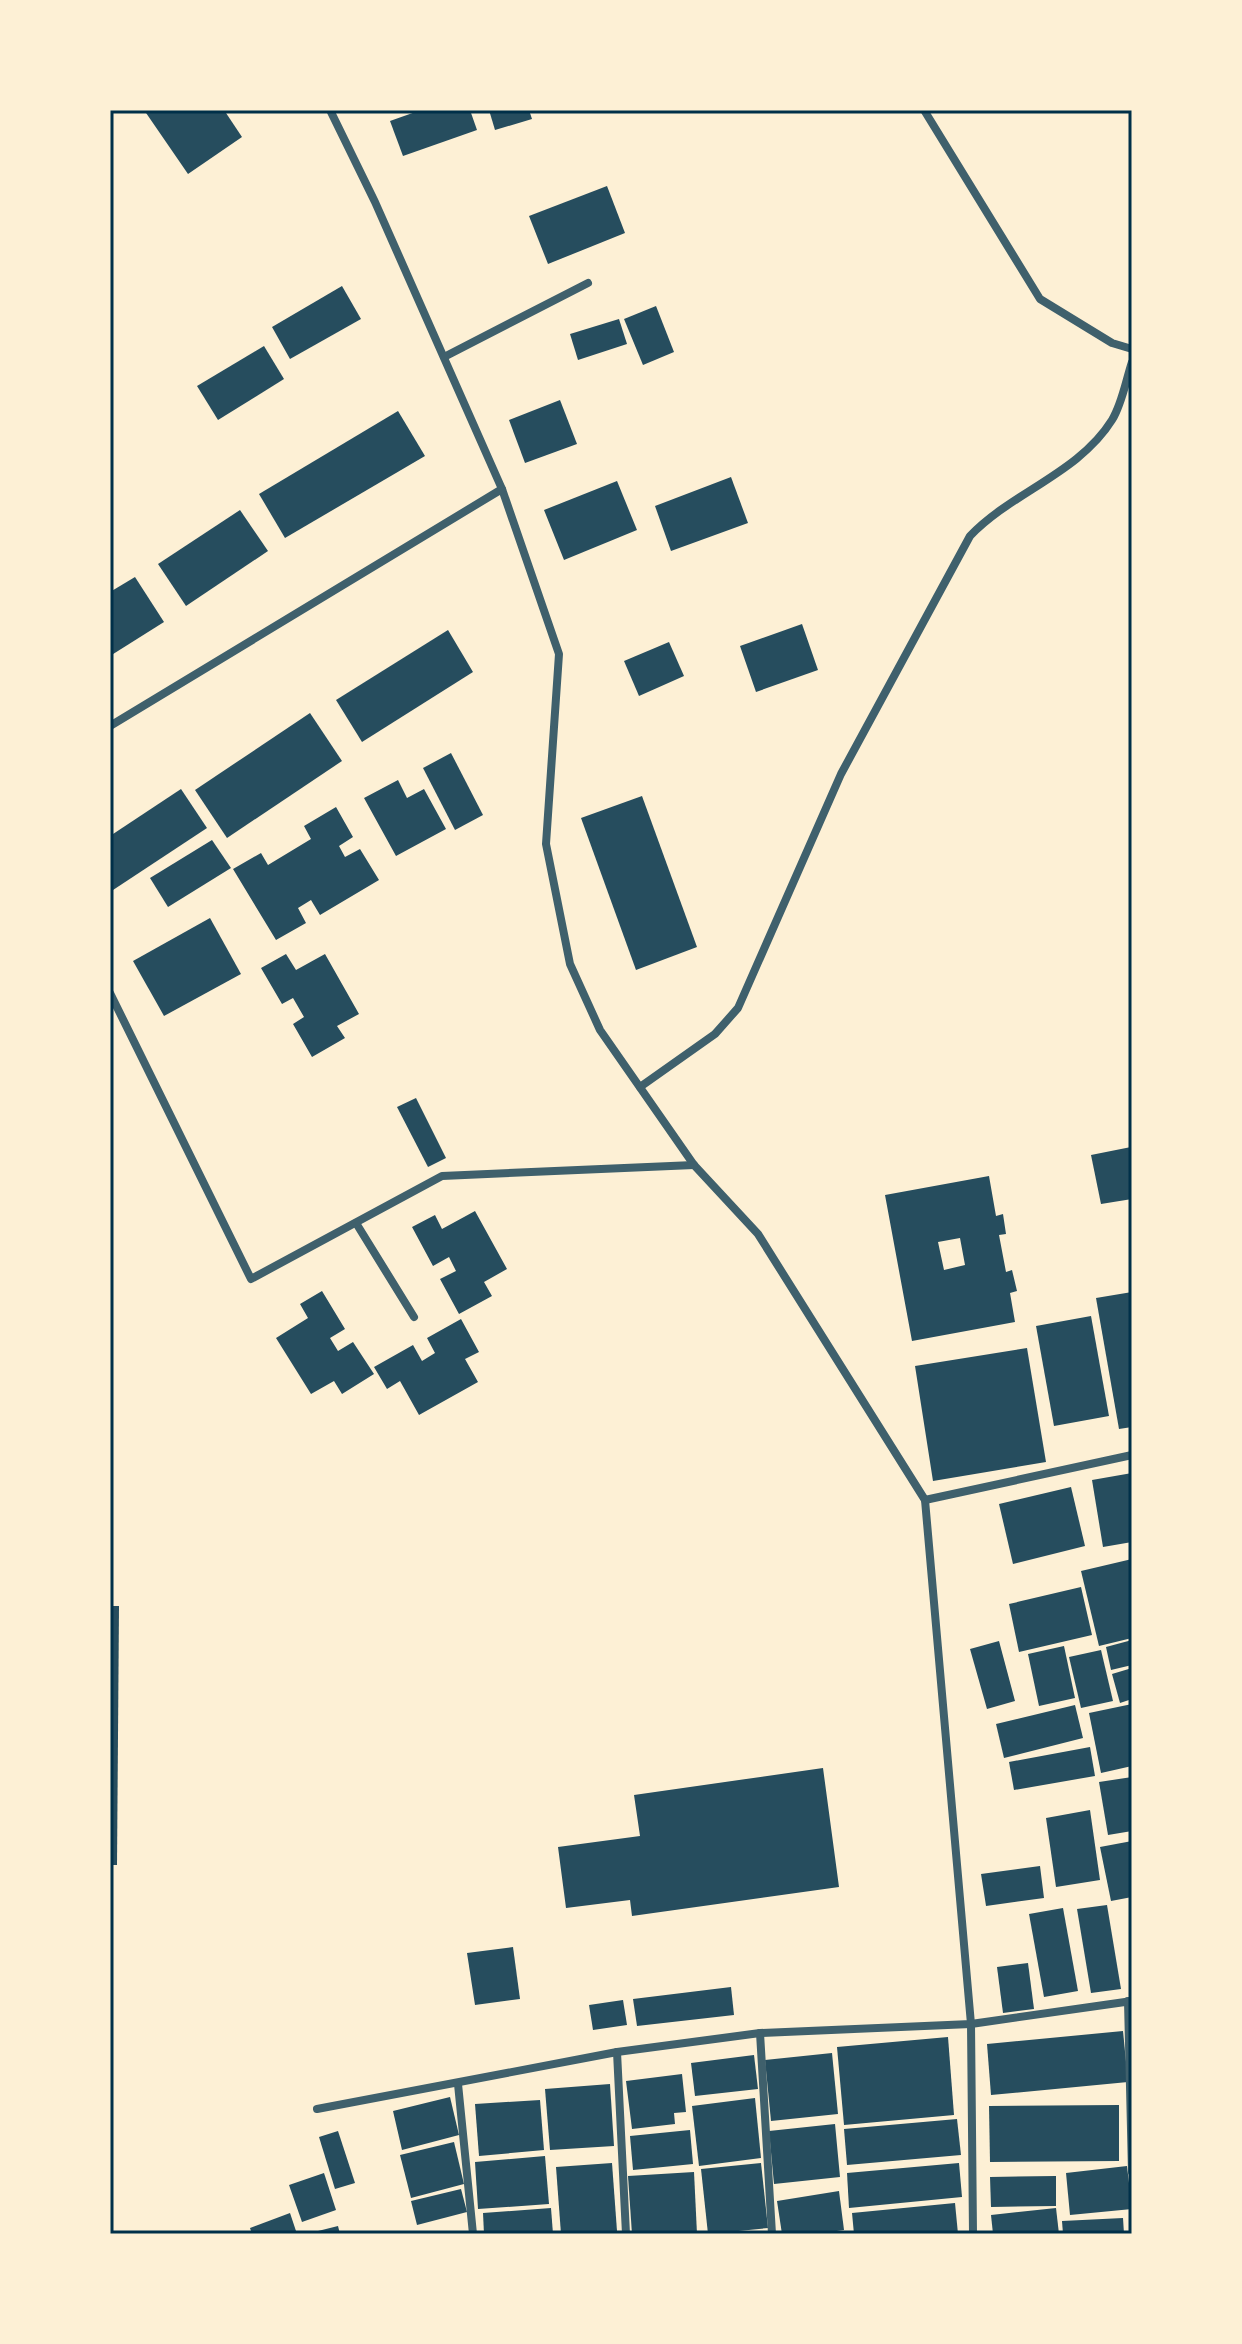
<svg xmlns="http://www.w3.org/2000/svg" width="1242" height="2344" viewBox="0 0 1242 2344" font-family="'Archivo Narrow',sans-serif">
<rect width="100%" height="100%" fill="#fdf0d5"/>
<!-- building -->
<g fill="#264d5e" fill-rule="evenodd">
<path d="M144,110h80l18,27 -54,37z"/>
<path d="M421,110h49l7,20 -74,26 -13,-35z"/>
<path d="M489,110h40l3,9 -37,11z"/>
<path d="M607,186l18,47 -77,31 -19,-48z"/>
<path d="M342,286l19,33 -71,40 -18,-32z"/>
<path d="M656,306l18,46 -31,13 -19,-46z"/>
<path d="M619,319l8,25 -49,16 -8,-26z"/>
<path d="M264,346l20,33 -66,41 -21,-34z"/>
<path d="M560,400l17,44 -52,19 -16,-43z"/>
<path d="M398,411l27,45 -140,82 -26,-44z"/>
<path d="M731,477l17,46 -77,28 -16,-45z"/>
<path d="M617,481l20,49 -73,30 -20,-50z"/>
<path d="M240,510l28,41 -82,55 -28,-42z"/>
<path d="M135,577l29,45 -54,34v-64z"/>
<path d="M802,624l16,46 -62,22 -16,-46z"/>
<path d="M448,630l25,42 -111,70 -26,-42z"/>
<path d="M669,642l15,34 -45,20 -15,-35z"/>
<path d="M310,713l32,48 -115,77 -32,-48z"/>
<path d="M451,753l32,62 -28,15 -32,-62z"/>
<path d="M398,780l9,18 17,-9 22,40 -50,27 -32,-58z"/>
<path d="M181,789l26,39 -97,64v-56z"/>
<path d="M642,796l55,151 -61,23 -55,-152z"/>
<path d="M336,807l17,30 -14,9 6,11 15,-8 19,31 -59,35 -9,-15 -13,8 8,15 -30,17 -43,-71 28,-16 7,12 43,-26 -7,-13z"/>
<path d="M212,840l19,28 -63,39 -18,-29z"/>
<path d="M210,918l31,56 -77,42 -31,-55z"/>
<path d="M286,954l10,16 29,-16 34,60 -22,12 8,12 -33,19 -19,-33 11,-7 -11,-19 -11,6 -21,-36z"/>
<path d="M416,1098l30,60 -18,9 -31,-60z"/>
<path d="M1131,1147l1,52 -31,5 -10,-49z"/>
<path d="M989,1176l7,40 7,-2 3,20 -7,1 7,37 6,-2 5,21 -7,2 5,29 -103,19 -27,-146zM960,1238l5,27 -21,5 -6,-28z"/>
<path d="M475,1211l32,58 -23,13 8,14 -33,18 -19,-35 16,-8 -7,-14 -16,9 -21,-39 23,-12 7,14z"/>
<path d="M322,1291l23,38 -15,9 8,13 15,-9 21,32 -32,20 -8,-13 -23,13 -35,-56 32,-20 -8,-14z"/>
<path d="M1132,1292v135l-13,2 -23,-131z"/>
<path d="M1091,1316l18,100 -55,10 -18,-100z"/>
<path d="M461,1319l18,33 -14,7 13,23 -59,33 -19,-34 -13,8 -13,-22 39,-22 9,16 13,-8 -8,-15z"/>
<path d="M1027,1348l19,114 -113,19 -18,-115z"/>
<path d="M1132,1473v69l-29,5 -11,-67z"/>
<path d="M1071,1487l14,59 -72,18 -14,-60z"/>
<path d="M1132,1559v79l-33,8 -18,-75z"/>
<path d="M1081,1587l11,48 -73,17 -10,-48z"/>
<path d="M110,1606h9l-2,259h-7z"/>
<path d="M1132,1640v25l-21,5 -5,-23z"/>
<path d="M999,1641l16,60 -28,8 -17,-60z"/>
<path d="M1064,1646l11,52 -36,8 -11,-52z"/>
<path d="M1101,1650l12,51 -32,7 -12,-51z"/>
<path d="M1132,1668v31l-12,4 -8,-29z"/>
<path d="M1132,1704v62l-31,7 -12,-60z"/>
<path d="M1075,1705l8,33 -79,20 -8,-34z"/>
<path d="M1090,1747l5,29 -81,14 -5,-28z"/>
<path d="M823,1768l16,119 -207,29 -2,-16 -64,8 -8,-61 82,-11 -6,-41z"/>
<path d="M1132,1777v54l-24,4 -9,-53z"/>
<path d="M1090,1810l10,70 -44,7 -10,-69z"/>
<path d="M1132,1841v56l-21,4 -11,-54z"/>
<path d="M1040,1866l4,32 -58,8 -5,-32z"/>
<path d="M1107,1905l14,84 -30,4 -14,-84z"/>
<path d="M1063,1908l15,83 -34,6 -15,-83z"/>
<path d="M513,1947l7,52 -45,6 -8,-52z"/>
<path d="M1028,1963l6,46 -31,4 -6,-46z"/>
<path d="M731,1987l3,28 -97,11 -4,-27z"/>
<path d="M623,2000l4,25 -34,5 -4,-25z"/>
<path d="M1123,2031l5,51 -137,13 -4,-51z"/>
<path d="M948,2037l6,78 -110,10 -7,-78z"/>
<path d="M832,2053l6,61 -67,7 -6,-61z"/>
<path d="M754,2055l4,34 -63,7 -4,-33z"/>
<path d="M682,2074l4,38 -12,1 1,11 -43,5 -6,-48z"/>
<path d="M610,2084l4,62 -64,4 -5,-61z"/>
<path d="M450,2097l9,38 -57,15 -9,-39z"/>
<path d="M755,2098l6,60 -62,8 -7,-60z"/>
<path d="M540,2100l4,50 -65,6 -4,-52z"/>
<path d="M1119,2105v56l-129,1 -1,-56z"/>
<path d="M957,2119l4,36 -114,10 -3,-36z"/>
<path d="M835,2124l5,53 -66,7 -5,-53z"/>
<path d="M690,2130l3,34 -60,6 -3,-34z"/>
<path d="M338,2131l17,52 -20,6 -16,-52z"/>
<path d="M454,2142l10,42 -53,14 -11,-43z"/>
<path d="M545,2156l4,48 -71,5 -3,-47z"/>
<path d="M612,2163l5,68 -56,3 -5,-67z"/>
<path d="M761,2163l7,65 -60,6 -7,-65z"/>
<path d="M959,2163l3,34 -113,11 -2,-35z"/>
<path d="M1127,2166l5,43 -62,6 -4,-42z"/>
<path d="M694,2172l3,62h-65l-4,-58z"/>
<path d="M324,2173l12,37 -34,12 -13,-37z"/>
<path d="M1056,2176v30l-65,1 -1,-30z"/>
<path d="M461,2189l6,23 -50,13 -6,-24z"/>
<path d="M839,2191l5,39 -29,4h-33l-5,-33z"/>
<path d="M955,2203l3,31h-104l-2,-21z"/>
<path d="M551,2208l2,26h-69l-1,-21z"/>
<path d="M1056,2208l3,26h-66l-2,-19z"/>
<path d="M290,2213l7,21h-45l-2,-6z"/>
<path d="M1123,2218l1,16h-61l-1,-13z"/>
<path d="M338,2226l2,8h-30v-1z"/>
</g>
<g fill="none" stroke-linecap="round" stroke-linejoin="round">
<!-- minor -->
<g stroke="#3f606c" stroke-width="8">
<path d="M330,110l45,92 127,287 57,165 -13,190 24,120 30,66 94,135 64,69 167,266 46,524 2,210"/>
<path d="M924,110l116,189 72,44 20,6"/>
<path d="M444,357l144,-74"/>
<path d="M110,726l392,-237"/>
<path d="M110,993l141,286 191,-103 252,-11"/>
<path d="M640,1087l75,-53 23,-26 103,-234 129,-238c42,-44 109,-63 142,-116 10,-16 14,-40 20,-58"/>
<path d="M356,1223l58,94"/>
<path d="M925,1500l207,-45"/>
<path d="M1128,2001l4,171"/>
<path d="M760,2033l12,201"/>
<path d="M617,2052l9,182"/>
<path d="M458,2084l15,150"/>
<path d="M317,2109l300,-57 143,-19 211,-9 161,-23"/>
</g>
</g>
<!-- border -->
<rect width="1242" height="2344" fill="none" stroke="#fdf0d5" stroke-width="224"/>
<rect x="112" y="112" width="1018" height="2120" fill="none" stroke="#003049" stroke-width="3"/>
</svg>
